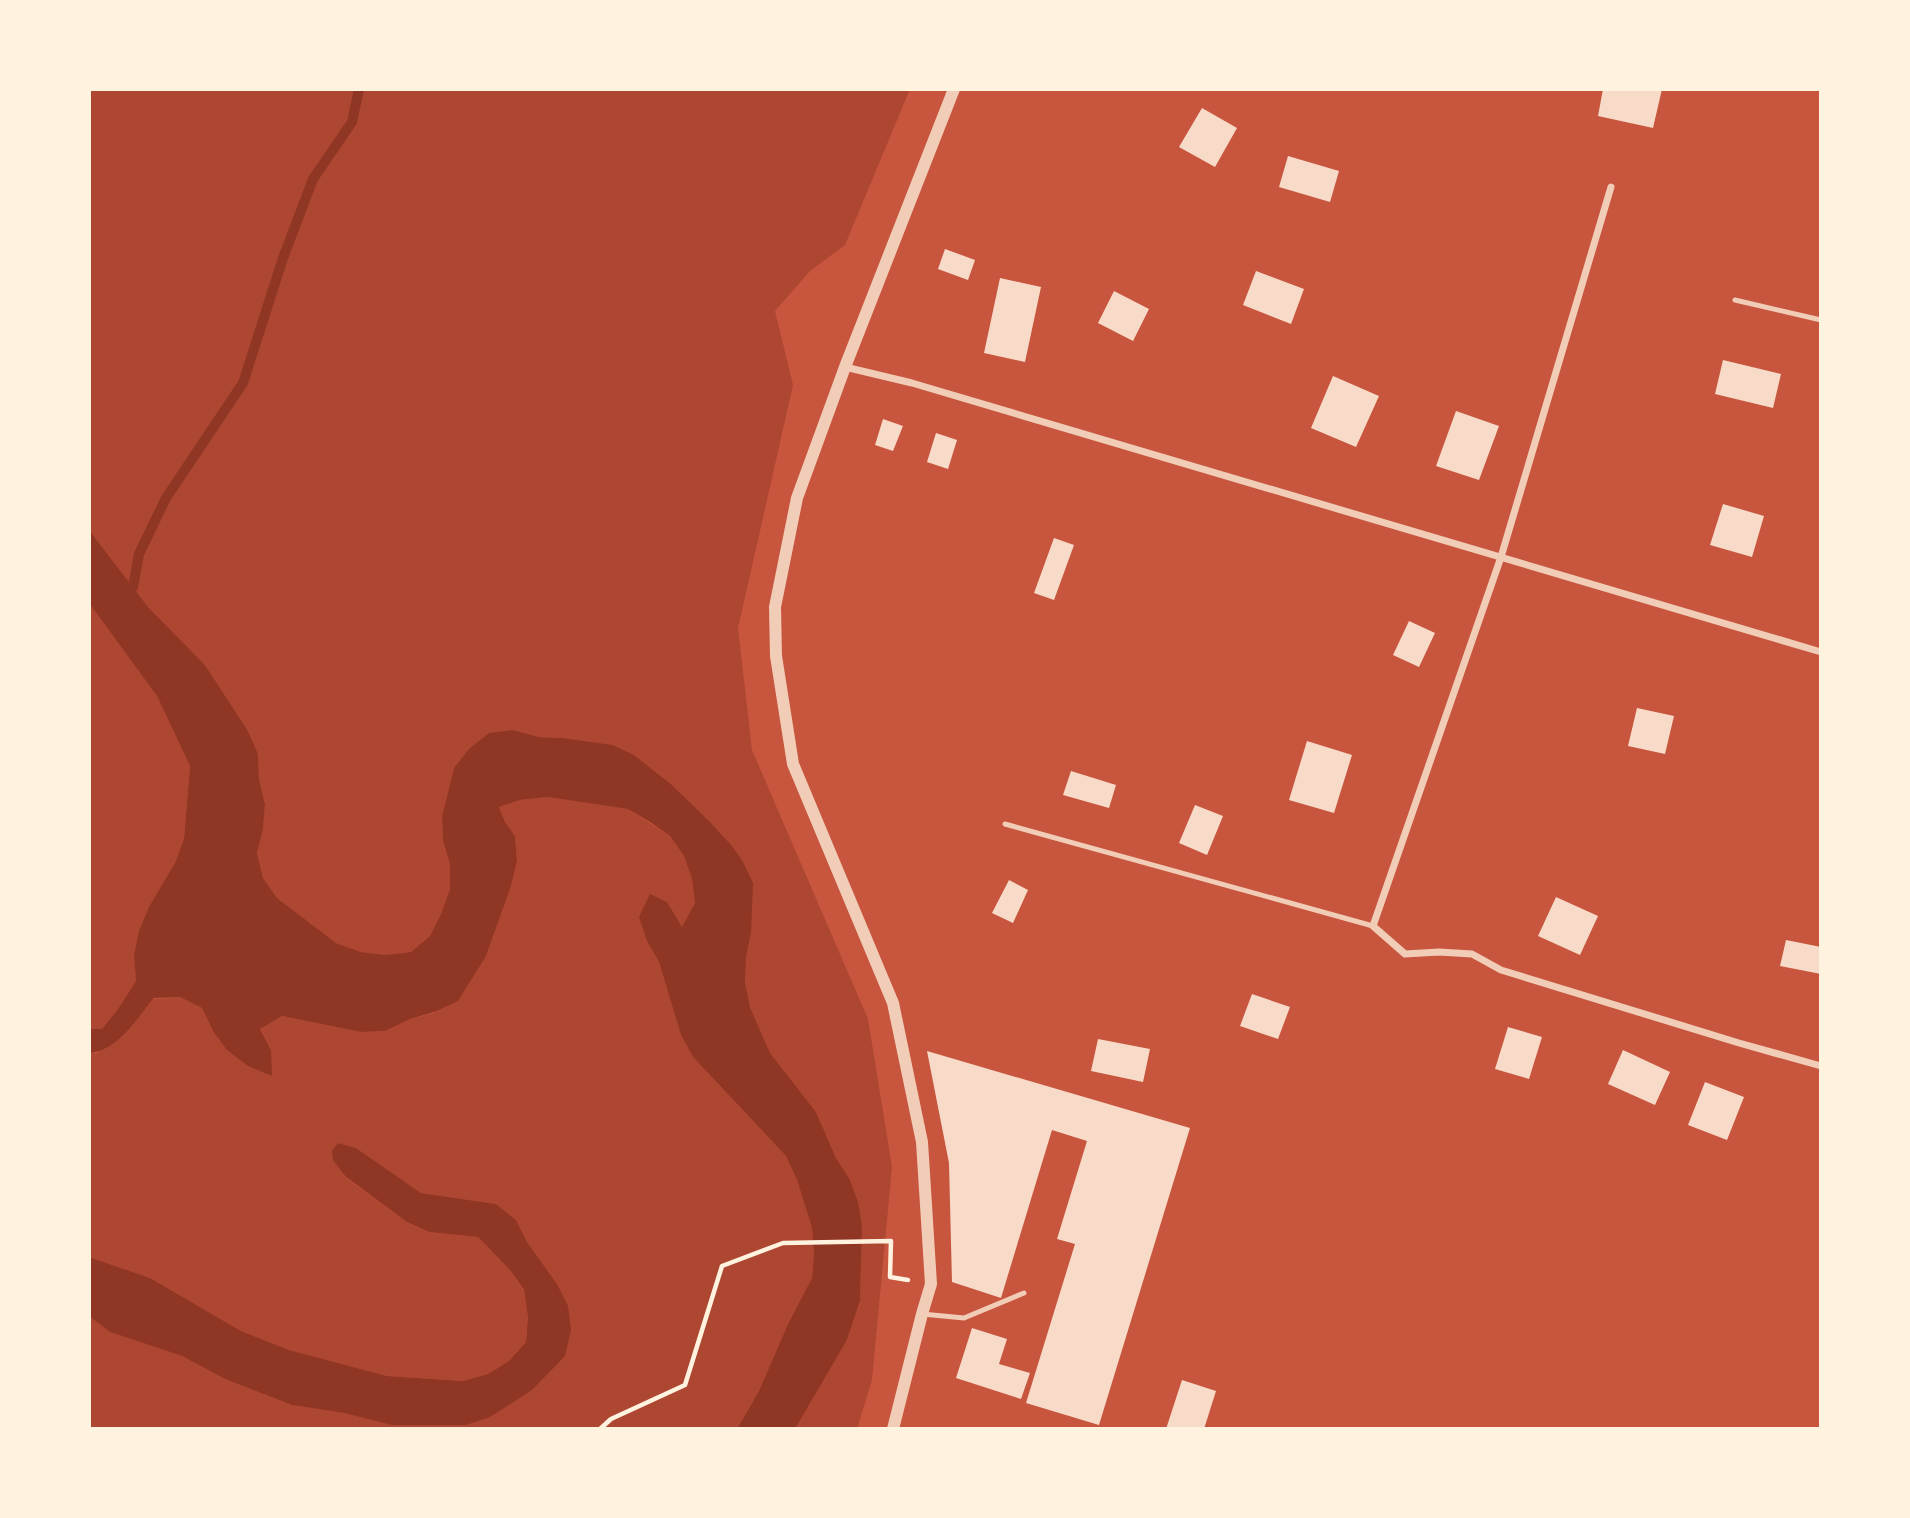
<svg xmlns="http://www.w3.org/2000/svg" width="1910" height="1518" viewBox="0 0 1910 1518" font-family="'PT Sans Narrow',sans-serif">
<rect width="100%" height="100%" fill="#c8553d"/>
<!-- green -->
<g fill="#ae4732">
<path d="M89,89h821l-65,156 -35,26 -35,40 18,74 -55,243 14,122 116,269 24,148 -20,213 -15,49h-62l52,-89 13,-38 2,-76 -13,-48 -13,-20 -20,-46 -46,-59 -20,-46 -5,-25 1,-24 5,-25 -43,-113 -36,-35 -38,-30 -21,-10 -50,-7 -24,-1 -26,-7 -59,38 -12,48 1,25 7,23v25l-9,25 -11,22 -19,16 -26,3 -24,-3 -25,-9 -59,-45 -14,-20 -6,-25 6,-24 2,-25 -6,-25 -1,-25 -10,-23 -43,-66 -57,-58 -59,-77z"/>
<path d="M89,603l68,93 33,70 -6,73 -9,24 -12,22 -29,70 2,26 -18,28 -16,20h-13z"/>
<path d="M547,797l81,12 42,27 14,20 8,23 3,24 -13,25 -15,-26 -20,39 12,21 22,73 12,22 93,99 11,24 15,48 2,25 -2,25 -24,46 -29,67 -22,38h-648v-113l21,16 72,24 43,23 67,26 52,8 47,12 99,-8 67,-133 -30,-42 -11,-22 -20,-16 -75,-11 -65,-45 -18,-5 -6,7 14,28 61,44 21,10 50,5 33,34 13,20 4,25 -2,26 -17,19 -21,13 -25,7 -76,-5 -98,-26 -48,-19 -91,-53 -61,-21v-204h8l40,-35 17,-19 26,-2 22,11 11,23 58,45v-26l-11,-22 22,-12 79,16 24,-1 25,-12 24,-6 52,-57 25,-70 6,-25 -2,-25 -10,-14 -6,-15 21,-7z"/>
</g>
<!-- water -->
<g fill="#8f3625">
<path d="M89,530l59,77 57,58 43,66 10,23 1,25 6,25 -2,25 -6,24 6,25 14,20 59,45 25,9 24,3 26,-3 19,-16 11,-22 9,-25v-25l-7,-23 -1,-25 12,-48 15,-19 20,-16 24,-3 26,7 24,1 50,7 21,10 38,30 36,35 23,25 11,15 11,23 -2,50 -5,25 -1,24 5,25 20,46 46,59 20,46 13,20 9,24 4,24 -2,75 -13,39 -52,89h-58l22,-38 29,-67 24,-46 2,-25 -2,-25 -15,-48 -11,-24 -93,-99 -12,-22 -22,-73 -12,-21 -8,-24 11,-23 17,8 15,25 13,-24 -3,-24 -8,-23 -14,-20 -20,-14 -22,-13 -81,-12 -27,3 -21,7 6,15 10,14 2,25 -6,25 -25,70 -28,45 -24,11 -24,7 -25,12 -24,1 -79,-16 -22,13 11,21 1,26 -24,-10 -21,-16 -14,-19 -11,-23 -22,-11 -26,1c-17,20 -36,53 -65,55v-24h13l16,-20 18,-28 -2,-26 5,-24 10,-24 26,-44 9,-24 6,-73 -33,-70 -68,-93z"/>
<path d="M338,1143l18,5 65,45 75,11 20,16 11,22 30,42 11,22 3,24 -6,26 -33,34 -42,27 -24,8h-75l-47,-12 -52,-8 -67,-26 -43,-23 -72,-24 -21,-16v-59l61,21 91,53 48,19 98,26 76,5 25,-7 21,-13 17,-19 2,-25 -4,-27 -13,-19 -33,-34 -49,-5 -22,-10 -61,-45 -13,-17 -1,-10z"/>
</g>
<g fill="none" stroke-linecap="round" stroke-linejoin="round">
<!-- stream -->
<path stroke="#8f3625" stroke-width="10" d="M127,596l6,-9 6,-33 27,-56 77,-115 40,-125 30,-79 39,-57 7,-33"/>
</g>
<!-- building -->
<g fill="#f7dbc8">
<path d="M1603,89h59l-9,39 -55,-12z"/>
<path d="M1202,108l35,20 -22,39 -36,-20z"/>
<path d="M1288,156l51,15 -9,31 -51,-15z"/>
<path d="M945,249l30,11 -7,20 -30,-11z"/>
<path d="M1256,271l48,18 -13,35 -48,-19z"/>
<path d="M1000,278l41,9 -16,75 -41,-9z"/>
<path d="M1114,291l35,18 -16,32 -35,-18z"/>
<path d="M1723,360l58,14 -8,34 -58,-14z"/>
<path d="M1333,376l46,20 -23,51 -45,-19z"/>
<path d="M1456,411l43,15 -20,54 -43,-14z"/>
<path d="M883,419l20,7 -10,25 -18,-6z"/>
<path d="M936,433l21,7 -9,29 -21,-7z"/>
<path d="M1723,504l41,12 -12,41 -42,-12z"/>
<path d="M1054,538l20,7 -20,55 -20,-7z"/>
<path d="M1409,621l26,12 -16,34 -26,-12z"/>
<path d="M1637,708l37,8 -9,38 -37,-8z"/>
<path d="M1307,741l45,14 -18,58 -45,-13z"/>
<path d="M1071,771l45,14 -7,23 -46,-13z"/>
<path d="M1195,805l28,11 -16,39 -28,-12z"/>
<path d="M1009,880l19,10 -15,33 -21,-10z"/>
<path d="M1556,897l42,19 -18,39 -42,-19z"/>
<path d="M1786,940l35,7v27l-41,-8z"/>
<path d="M1252,994l38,13 -12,32 -38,-13z"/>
<path d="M1508,1027l34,10 -13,42 -34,-10z"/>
<path d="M1098,1039l52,10 -7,33 -52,-11z"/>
<path d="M1623,1050l47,22 -15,33 -47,-21z"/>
<path d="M927,1051l263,77 -91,297 -73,-22 49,-159 -18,-5 30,-98 -35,-11 -51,168 -49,-16 -3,-119z"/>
<path d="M1705,1082l39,15 -17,43 -39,-15z"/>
<path d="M972,1328l35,11 -8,25 31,9 -9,26 -65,-21z"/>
<path d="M1182,1380l34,11 -12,38h-38z"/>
</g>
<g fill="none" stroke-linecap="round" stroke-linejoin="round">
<!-- path -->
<path stroke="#fff3e0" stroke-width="4.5" d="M600,1429l11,-10 74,-34 37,-119 61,-23 108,-2 -1,36 18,3"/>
<!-- service -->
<g stroke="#f1ccb7" stroke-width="5">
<path d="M1735,300l86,20"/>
<path d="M1005,824l368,102"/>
<path d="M922,1314l42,4 60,-25"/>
</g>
<!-- minor -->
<g stroke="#f1ccb7" stroke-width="7">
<path d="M1611,187l-110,370 -128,369 32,28 34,-2 33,2 29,16 238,73 82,23"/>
<path d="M845,367l67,16 909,269"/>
</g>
<!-- tertiary -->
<path stroke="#f1ccb7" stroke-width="12" d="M893,1429l29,-115 9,-30 -9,-142 -29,-139 -100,-239 -17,-108 -1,-49 22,-109 48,-131 109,-278"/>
</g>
<!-- border -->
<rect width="1910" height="1518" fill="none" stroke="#fff3e0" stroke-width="182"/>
</svg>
